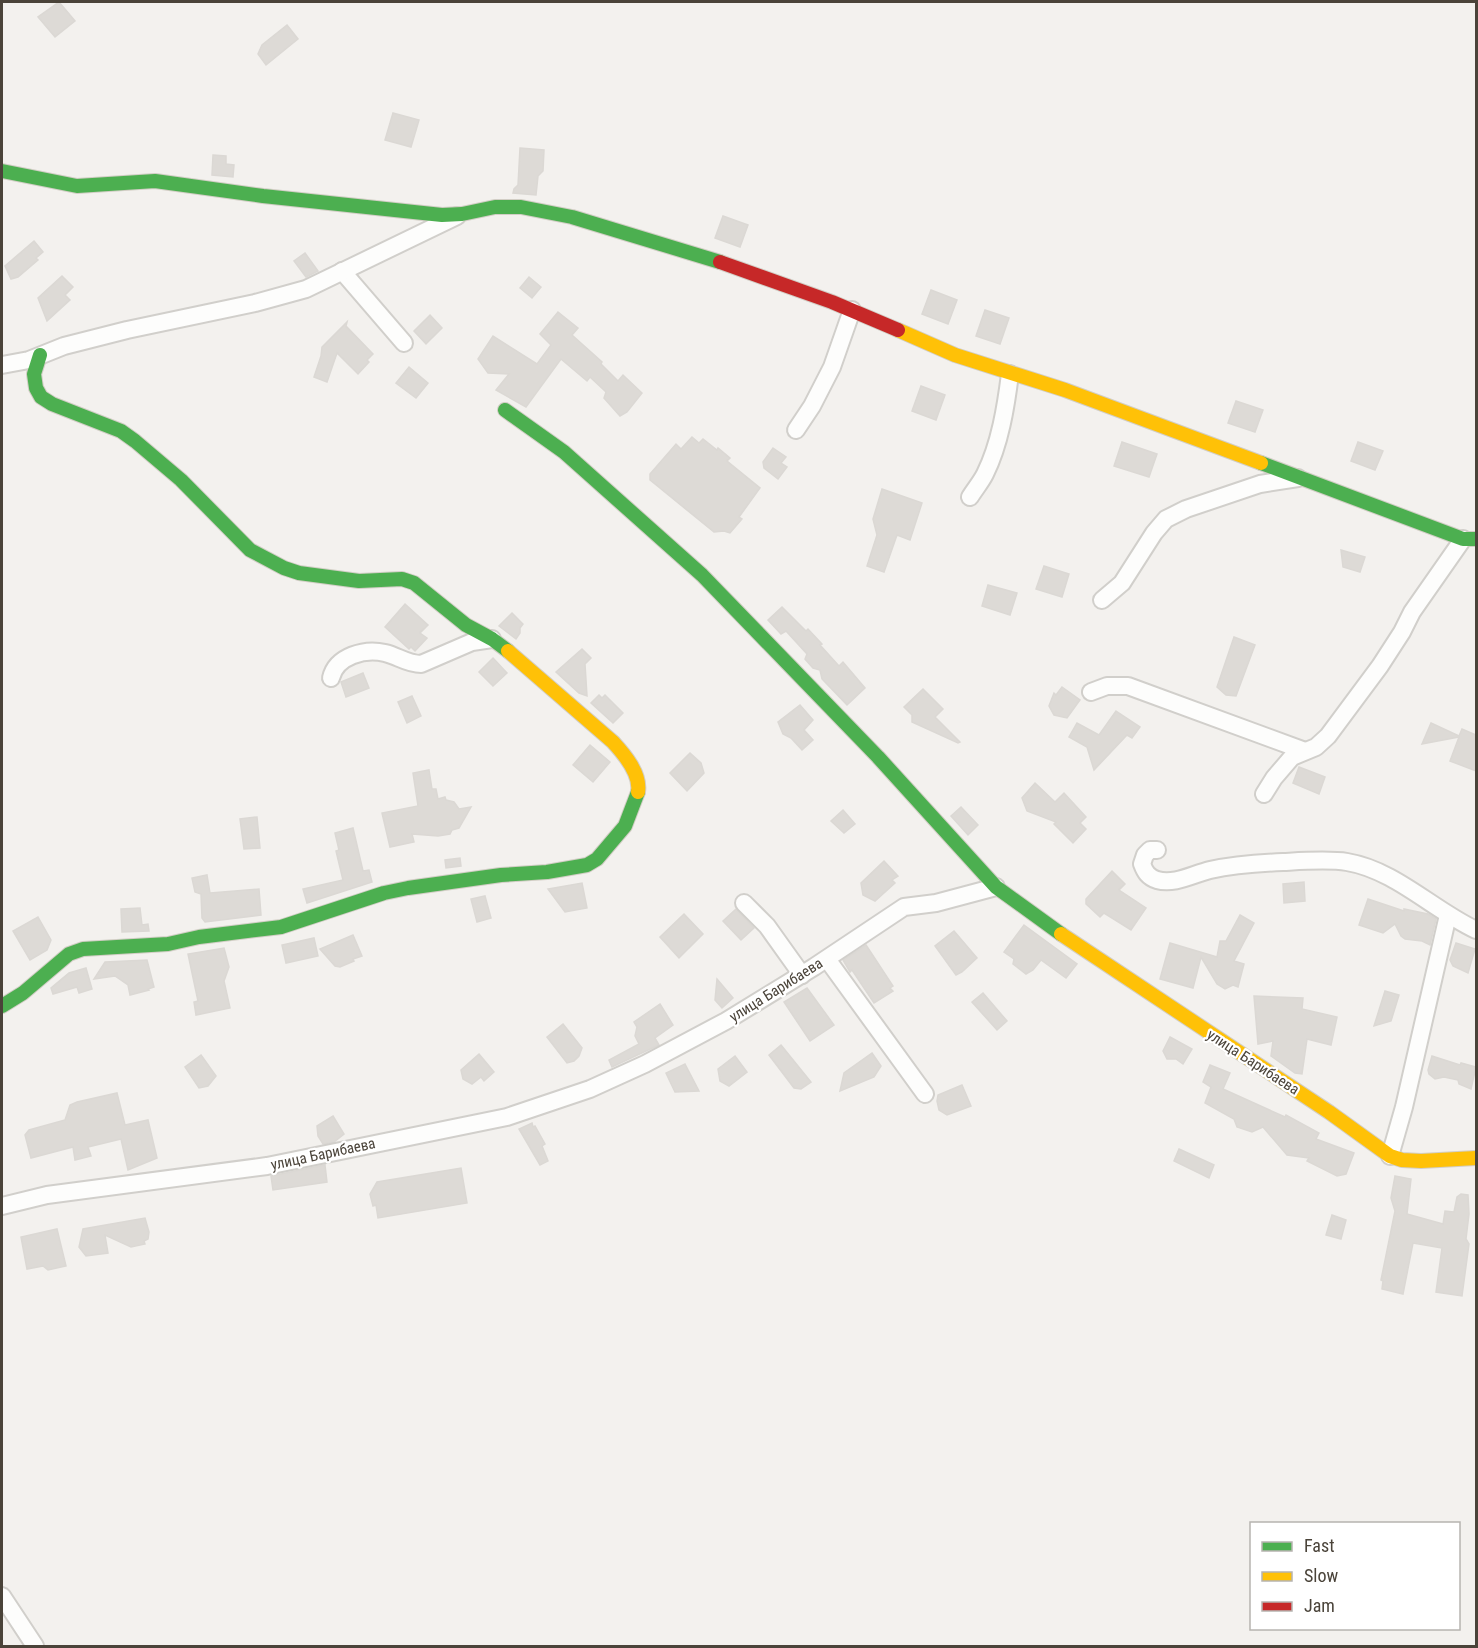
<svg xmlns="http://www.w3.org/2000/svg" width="1478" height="1648" viewBox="0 0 1478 1648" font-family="'Roboto Condensed',sans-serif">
<rect width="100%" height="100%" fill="#f3f1ee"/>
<!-- building -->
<g fill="#dddad6" stroke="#dbd8d4" stroke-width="1.5">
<path d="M59,2l16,19 -20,16 -17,-20z"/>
<path d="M287,25l11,14 -32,26 -8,-11 4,-9z"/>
<path d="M393,113l26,7 -8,27 -26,-7z"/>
<path d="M520,148l24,2 -1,21 -5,5 -2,19 -23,-2 1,-4 4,-4z"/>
<path d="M213,155l13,1v8l8,1 -1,12 -21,-2z"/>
<path d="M723,216l25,9 -8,22 -25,-9z"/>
<path d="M34,241l9,11 -7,6 2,2 -20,17 -7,2 -6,-13z"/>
<path d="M305,253l13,18 -12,6 -12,-16z"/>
<path d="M62,276l11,11 -8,8 5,5 -23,21 -9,-23z"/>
<path d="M529,277l12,10 -9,11 -12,-10z"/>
<path d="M931,290l26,10 -9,24 -26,-10z"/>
<path d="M985,310l24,8 -9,26 -24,-8z"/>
<path d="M558,312l20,16 -6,7 30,27 -1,2 17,17 5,-6 19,18 -15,19 -7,4 -16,-18 2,-6 -16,-15 -3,4 -26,-22 -35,48 -30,-17 13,-16 -21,-1 -10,-14 15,-23 44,28 14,-19 -11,-11z"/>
<path d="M430,315l12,13 -16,16 -12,-13z"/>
<path d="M347,322l-1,4 27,28 -6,6 2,2 -11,12 -21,-21 -10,29 -13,-5 7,-21 1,-9z"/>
<path d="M409,367l19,16 -12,15 -20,-15z"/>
<path d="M921,386l24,9 -9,25 -24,-9z"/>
<path d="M1236,401l27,9 -8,22 -27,-9z"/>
<path d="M692,437l7,6 4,-4 14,11 1,-2 12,10 -3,3 33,27 -21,29 3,2 -12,14 -6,-2 -10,1 -64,-52v-6l26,-30 5,5z"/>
<path d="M1122,442l35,12 -8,23 -35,-11z"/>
<path d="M1358,442l25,9 -8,19 -24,-9z"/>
<path d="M773,448l13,9 -5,6 6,4 -9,12 -14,-11 -1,-6z"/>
<path d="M882,489l40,14 -12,37 -13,-5 -13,37 -17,-6 10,-31 -4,-16z"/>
<path d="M1341,550l24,7 -5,15 -17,-5z"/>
<path d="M1044,566l25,8 -7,23 -26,-8z"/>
<path d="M988,585l29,8 -7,22 -28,-9z"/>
<path d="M405,604l23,21 -8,8 7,5 -12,13 -4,-4 -2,2 -24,-22z"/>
<path d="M782,607l24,24 2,-2 14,15 -2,1 19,21 4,-4 22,26 -18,17 -25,-26 -2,-9 -7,-2 -8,-9 2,-5 -21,-23 -5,3 -13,-14z"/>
<path d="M512,613l11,11 -3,4v5l-4,6 -17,-13z"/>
<path d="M1234,637l21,8 -19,51 -10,-1 -9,-8z"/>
<path d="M582,649l9,9 -6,6 2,32 -8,-3 -23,-21z"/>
<path d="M493,658l14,15 -14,13 -14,-14z"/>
<path d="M363,673l6,15 -23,9 -5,-15z"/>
<path d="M1062,687l18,13 -13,18 -13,-3 -5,-9 5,-13 2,2z"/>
<path d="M923,689l20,20 -8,8 25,25 -2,1 -46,-21v-7l-8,-8z"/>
<path d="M599,695l3,3 3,-3 18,18 -10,10 -22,-20z"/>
<path d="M412,696l9,20 -14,7 -9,-21z"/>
<path d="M800,705l13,15 -9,10 9,10 -11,10 -11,-12 -8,-4 -5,-12z"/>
<path d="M1116,711l24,16 -8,11 -5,-3 -33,35 -7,-23 -18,-10 8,-14 22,12z"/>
<path d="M1431,723l28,13 3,-7 14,6v36l-26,-10 9,-24 -37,7z"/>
<path d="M590,745l20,17 -17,20 -20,-17z"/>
<path d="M690,753l11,10 3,10 -17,18 -17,-18z"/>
<path d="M1299,767l26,10 -6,17 -26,-11z"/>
<path d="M429,770l3,19h4l2,10 7,-2 1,3 8,2 5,7 12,-2 -12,21 -7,2 -2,4 -12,2 -26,-2 2,8 -24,5 -8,-34 36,-7 -5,-33z"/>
<path d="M1035,783l20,19 9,-9 22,24 -6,6 6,6 -13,14 -19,-19 2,-2 -29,-11 -5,-13z"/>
<path d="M961,807l17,18 -10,10 -17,-19z"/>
<path d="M843,810l12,14 -11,9 -13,-12z"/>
<path d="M257,817l3,31 -16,1 -4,-30z"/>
<path d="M353,828l10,43 6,-1 3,12 -65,21 -4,-14 40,-9 -7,-29 3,-1 -4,-17z"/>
<path d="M460,858l1,8 -15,2 -1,-8z"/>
<path d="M884,861l14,15 -6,4 3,3 -20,18 -12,-6 -2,-12z"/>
<path d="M1112,871l13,13 -6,6 27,18 -15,22 -27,-17 -4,4 -14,-13v-5z"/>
<path d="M207,875l3,18 49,-4 2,26 -56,7 -3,-4 -1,-24 -6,-2 -3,-14z"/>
<path d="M1304,882l1,19 -21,2 -1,-19z"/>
<path d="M582,883l5,25 -22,4 -17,-23z"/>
<path d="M485,896l6,22 -14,4 -6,-23z"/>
<path d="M1368,899l36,12v-2l24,5 8,5 -6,26 -8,-4 -17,-2 -4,-3 -6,-12 -12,9 -24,-8z"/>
<path d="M140,908l2,17 6,-1 1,7 -27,1 -1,-23z"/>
<path d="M736,909l18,19 -13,12 -18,-19z"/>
<path d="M684,914l19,20 -24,24 -19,-21z"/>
<path d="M1240,915l14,8 -20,38 10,3 -6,23 -5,-2 -8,4 -8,-5 -16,-27 -8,31 -33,-9 10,-36 47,14 3,-16h6z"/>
<path d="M38,917l13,23 -4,10 -17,10 -17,-29z"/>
<path d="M1024,925l53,39 -11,14 -25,-18 -8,10 -7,4 -13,-10 1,-5 -10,-7z"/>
<path d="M954,931l23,27 -15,14 -6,3 -21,-29z"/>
<path d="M353,935l9,21 -9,3 1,2 -14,6 -5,-1 -15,-17z"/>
<path d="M314,938l4,18 -32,7 -4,-18z"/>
<path d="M1456,943l19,6 -7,24 -15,-7 -3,-6z"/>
<path d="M866,945l27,41 -3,2 3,3 -19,12 -22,-33 -2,2 -7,-12z"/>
<path d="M224,948l5,19 -5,14 6,27 -34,7 -2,-13 4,-1 -10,-47z"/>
<path d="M147,960l7,27 -6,2 1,1 -19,5 -2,-10 -13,-9 -21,3 11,-17z"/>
<path d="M86,968l6,21 -13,4 -2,-6 -24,7 -2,-6 18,-15z"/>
<path d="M717,979l16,19 -11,10 -7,-8z"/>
<path d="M807,988l27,37 -24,16 -26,-39z"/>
<path d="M1385,991l14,4 -8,26 -17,5z"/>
<path d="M983,993l24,28 -10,9 -25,-28z"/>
<path d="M1254,996l49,2 -1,11 35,8 -6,28 -24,-6 -5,35 -7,-1 -24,-17 2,-15 -15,3z"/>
<path d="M660,1004l13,21 -18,13 4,7 -47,22 -3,-7 30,-16 -4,-8 2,-9 -3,-5z"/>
<path d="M563,1024l19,24 -3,8 -5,5 -7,2 -20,-26z"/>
<path d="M1170,1037l22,12 -9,15 -7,-5h-9l-4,-8z"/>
<path d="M781,1045l30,37 -10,7 -7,-1 -25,-33z"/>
<path d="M872,1053l9,13 -7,11 -34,14 4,-18z"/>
<path d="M479,1054l15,18 -10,9 -3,-4 -9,7 -9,-5 -2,-9z"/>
<path d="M201,1055l15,21 -8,10 -9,2 -14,-21z"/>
<path d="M735,1056l12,16 -18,14 -9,-5 -2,-12z"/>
<path d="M1432,1056l28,9 1,-2 15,4 -5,22 -12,-5 -1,-4 -14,-3 -9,2 -6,-5 -1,-4z"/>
<path d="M685,1064l14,27 -24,1 -9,-19z"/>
<path d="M1210,1065l20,8 -7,16 62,28 1,-2 33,18 -3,6 38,14 -8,21 -9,2 -30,-15 2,-3 -22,-3 -24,-28 -11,5 -15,-5 -3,-8 -29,-16 6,-16 -8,-5z"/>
<path d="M962,1085l9,21 -24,9 -8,-5 -2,-9 1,-6z"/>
<path d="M117,1093l8,32 23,-5 9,38 -29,12 -7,-31 -33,8 3,9 -16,4 -2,-13 -42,11 -6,-23 4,-5 36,-10 5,-15 7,-3z"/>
<path d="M333,1116l11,18 -10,8 -11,2 -5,-8 -1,-10z"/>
<path d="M532,1123l1,4 2,-1 10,18 -3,2 6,15 -8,4 -21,-36z"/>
<path d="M1179,1149l35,16 -5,13 -35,-17z"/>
<path d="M325,1165l2,17 -54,8 -2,-14z"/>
<path d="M461,1168l6,35 -89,15 -2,-13 -3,1 -3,-12 7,-12z"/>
<path d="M1395,1176l16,3 -4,35 36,10 2,-13 9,1 3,-15 4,-3 7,1 1,19 -3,25 3,5 -7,52 -26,-4 6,-44 -29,-5 -10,51 -21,-5 1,-8 -2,-1 14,-69 -4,-13z"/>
<path d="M1332,1215l14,5 -5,19 -15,-4z"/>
<path d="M145,1218l4,14 -1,7 -4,2 1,3 -14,3 -26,-12 3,18 -22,3 -7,-9 4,-18z"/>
<path d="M57,1229l9,37 -18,4 -5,-4 -16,3 -6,-32z"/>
</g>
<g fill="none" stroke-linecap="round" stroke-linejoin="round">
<!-- street casing -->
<g stroke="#d1cfcb" stroke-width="20">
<g id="street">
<path d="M342,271l62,72"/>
<path d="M2,365l27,-5 35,-14 63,-16 128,-27 51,-14 151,-73"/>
<path d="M796,430l16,-24 20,-39 20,-57"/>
<path d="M970,497c5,-8 11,-15 15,-23 15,-30 21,-68 25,-100"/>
<path d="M1102,600l20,-17 32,-50 12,-14 20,-10 74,-25 38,-6"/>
<path d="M331,678c5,-22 34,-30 54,-25 13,3 22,11 36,11l51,-22 20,-3"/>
<path d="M1091,692l16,-6h21l177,65"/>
<path d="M1264,794l10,-16 18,-21 24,-10 12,-11 52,-70 22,-34 10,-20 51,-73"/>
<path d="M1157,850h-7l-5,5 -3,9c3,8 6,13 15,16 18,5 36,-6 53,-10 23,-5 50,-7 73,-8 19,-1 46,-3 64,0 48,8 86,48 129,68"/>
<path d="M744,903l23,23 35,49"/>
<path d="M827,959l98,135"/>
<path d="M1390,1156l14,-49 44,-192"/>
<path d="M2,1206l45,-11 220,-29 240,-49 83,-28 55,-25 81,-43 88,-54 90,-60 32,-4 60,-16"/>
<path d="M2,1596l33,50"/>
</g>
</g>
<!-- fast casing -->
<g stroke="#d2cec5" stroke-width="16">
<g id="fast">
<path d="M2,171l75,15 78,-5 108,15 179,19 20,-1 33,-7h26l51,10 148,45"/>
<path d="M40,355l-6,19 2,14 5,9 11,7 69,27 14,10 46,39 69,70 34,18 15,5 60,8 43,-2 12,4 52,42 26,14 16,12"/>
<path d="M505,410l59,42 138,123 176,182 118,130 65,47"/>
<path d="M1261,463l202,76h13"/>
<path d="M2,1006l21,-13 46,-39 14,-5 85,-5 31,-7 82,-10 103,-34 24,-5 93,-13 46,-3 40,-7 10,-6 28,-33 13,-34"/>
</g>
</g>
<!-- slow casing -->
<g stroke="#d2cec5" stroke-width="16">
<g id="slow">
<path d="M898,330l57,25 110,35 196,73"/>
<path d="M508,651l105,91c12,13 28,32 25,50"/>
<path d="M1061,934l268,178 61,44 12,4 19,1 55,-3"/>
</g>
</g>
<!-- jam casing -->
<g stroke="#d2cec5" stroke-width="16">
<path id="jam" d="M720,262l112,40 66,28"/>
</g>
<!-- street -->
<use href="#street" stroke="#fdfdfc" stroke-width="16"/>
<!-- fast -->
<use href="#fast" stroke="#4caf50" stroke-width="14"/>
<!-- slow -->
<use href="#slow" stroke="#ffc107" stroke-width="14"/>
<!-- jam -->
<use href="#jam" stroke="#c62828" stroke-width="14"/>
</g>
<g text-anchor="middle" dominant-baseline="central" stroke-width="4.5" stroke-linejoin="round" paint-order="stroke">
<!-- street labels -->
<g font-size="15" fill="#4a4339" stroke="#fff">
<text transform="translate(776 990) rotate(-32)">улица Барибаева</text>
<text transform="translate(1253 1062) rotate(33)">улица Барибаева</text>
<text transform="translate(323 1154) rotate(-12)">улица Барибаева</text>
</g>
</g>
<!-- border -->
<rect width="1478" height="1648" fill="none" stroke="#4a4339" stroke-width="6"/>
<!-- legend -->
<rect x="1250" y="1522" width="210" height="108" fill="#ffffff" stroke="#b7b4b0" stroke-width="1.5"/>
<rect x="1262" y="1542" width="30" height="9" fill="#4caf50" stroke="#b7b4b0" stroke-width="1.5"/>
<text x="1304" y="1552" font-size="18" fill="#4a4339">Fast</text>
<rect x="1262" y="1572" width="30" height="9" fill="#ffc107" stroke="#b7b4b0" stroke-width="1.5"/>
<text x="1304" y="1582" font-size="18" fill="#4a4339">Slow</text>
<rect x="1262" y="1602" width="30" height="9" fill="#c62828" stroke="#b7b4b0" stroke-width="1.5"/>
<text x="1304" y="1612" font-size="18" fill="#4a4339">Jam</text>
</svg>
